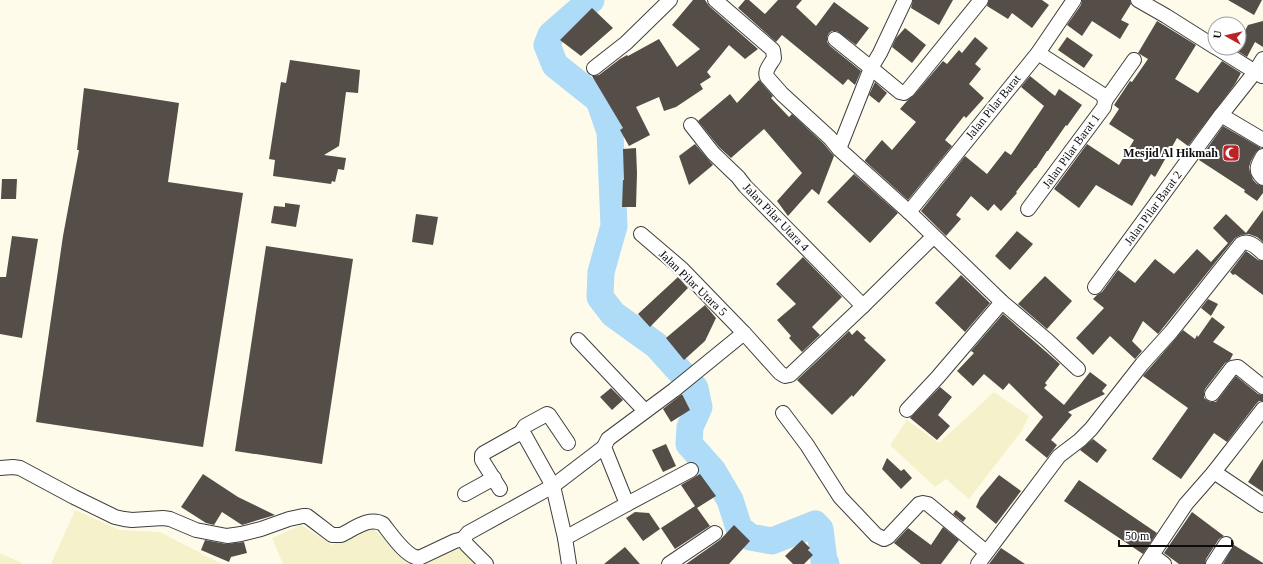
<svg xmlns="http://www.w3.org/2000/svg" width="1263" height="564" viewBox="0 0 1263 564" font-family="Georgia,serif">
<rect width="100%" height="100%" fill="#fffbea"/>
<!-- farmland -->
<g fill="#f5f2cb">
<path d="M994,392l35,24 -8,16 -52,67 -23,-20 -11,8 -45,-42 17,-25 32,23z"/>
<path d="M75,510l45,20 40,2 62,32h-171z"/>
<path d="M301,525l31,20 39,-18 33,29 13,8 45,-18 19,18h-198l-11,-26z"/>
<path d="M0,553l20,9 2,2h-22z"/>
</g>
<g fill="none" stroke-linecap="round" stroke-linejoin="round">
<!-- river -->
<path stroke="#aedbf7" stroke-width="27" d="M591,0l-40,35 -4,10 8,20 44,35 11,32 4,94 -13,46 -1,25 13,17 43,31 39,43 4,19 -9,20 -1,17 24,27 17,29 9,28 11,9 22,4 43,-17 5,5 4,32 2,3"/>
</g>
<!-- building -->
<g fill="#544d48">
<path d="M693,0h12l4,6 49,43 -13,10 -16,-14 -22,27 4,5 -11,7 3,5 -27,18 -12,4 -5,-14 -23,10 14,28 -21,11 -9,-16 3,-2 -31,-52 7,-1 21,-16 7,-4 1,1 31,-17 18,28 23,-18 -28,-24z"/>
<path d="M745,0h4l16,14 13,-14h24l-6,7 20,19 18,-24 35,26 -13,17 -19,-14h-5l-3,2 -2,4v5l3,4 31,25 -6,14 -7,-6 -5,6 -61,-50 -6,7 -38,-34z"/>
<path d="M913,0h40l-14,25 -28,-17z"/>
<path d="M989,0h53l7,5 -17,23 -20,-15 -4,6 -21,-13z"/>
<path d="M1082,0h48l1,4 -10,16 8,4 -9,15 -28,-18 -10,15 -15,-11 14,-20z"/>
<path d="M1228,0h34l-8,15z"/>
<path d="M592,8l21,20 -32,28 -21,-16z"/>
<path d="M1157,21l39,24 -21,34 23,14 24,-32 19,12 -6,11 -47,62 -11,-8 -22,39 -4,-3 -19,32 -36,-21 -17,23 -25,-19 33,-45 32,21 15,-25 -25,-16 10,-15 -5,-4 16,-24 2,1 16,-23 -10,-6z"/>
<path d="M1263,21v26l-8,-5 -8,15 -14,-9h6v-6l9,-17z"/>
<path d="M905,28l21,17 -14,18 -20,-16 4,-9z"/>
<path d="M975,37l13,11 -13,16 6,5 -12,15 15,14 -18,20 -2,-2 -19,24 7,6 -44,54 -43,-39v-1l17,-20 10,10 24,-28 -16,-13 7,-8 7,-6 29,-34 4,3 12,-14 3,3z"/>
<path d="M1067,37l26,18 -9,13 -26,-18z"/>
<path d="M290,60l70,10 -2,23 -12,-1 -7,54 -15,9 22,3 -2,12 -6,-1 -3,13 -3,-1 -1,3 -58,-8 2,-16 -6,-1 12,-77 5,1z"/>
<path d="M1030,76l25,20 4,-7 23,16 -15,21 -1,-1 -18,26h-1l-11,17h-1l-19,24 1,1 -16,18 -7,-7 -6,7 -17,-15 -15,19 5,4 -15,17 -25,-25 44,-55 22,18 18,-23 6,4 33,-49 -23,-19z"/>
<path d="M759,80l14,16 -2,2 18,19 3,-3 32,30 10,12 -15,39 -7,-6 -24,27 -11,-15 25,-28 -38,-44 -33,29 -12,-11 -21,-26 32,-27 7,9z"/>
<path d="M875,82l12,11 -8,10 -10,-8z"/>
<path d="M84,88l95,15 -11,79 75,11 -40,254 -167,-25 27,-186 16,-86h-2z"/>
<path d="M1223,126l38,22 -5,4 -5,9 -2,6 1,5 3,8 4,4 6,2v7l-6,8 -13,-9 1,-2 -46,-30z"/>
<path d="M695,144l18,21 -24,20 -10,-29z"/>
<path d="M636,148l1,25 -1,34h-14l1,-27h1l-1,-31z"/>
<path d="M854,174l44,39 -28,30 -43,-41z"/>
<path d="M2,179h15l-1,20h-15z"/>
<path d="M285,203l15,2 -4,22 -25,-4 3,-17 11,1z"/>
<path d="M1263,210v32l-6,-5 -8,-3 -8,1 -6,3 -77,96 -15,-13 -11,20 10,10 -7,8 -25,-23 -17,19 -17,-17 28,-30 -11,-9 4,-4 5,-3 16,-22 17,13 20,-24 19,15 23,-25 14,13 17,-19 -15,-15 13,-14 20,19z"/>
<path d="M416,214l22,3 -5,28 -21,-3z"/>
<path d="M1017,231l16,13 -23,26 -15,-14z"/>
<path d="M12,236l26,3 -16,99 -22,-4v-57h6z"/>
<path d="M266,246l87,13 -31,205 -87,-13z"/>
<path d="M1246,251l12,9 5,1v34l-28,-21 -2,1 -3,-3z"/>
<path d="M803,257l39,40 -30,30 8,8 -18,17 -13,-14 2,-2 -14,-16 19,-16 -20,-20z"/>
<path d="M961,275l29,28 -25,29 -30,-29z"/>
<path d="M1045,276l27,25 -25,28 -29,-25z"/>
<path d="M678,277l10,11 -38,39 -12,-13z"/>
<path d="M1208,299l10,5 -7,12 -10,-8z"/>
<path d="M705,305l11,13 -11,23 -21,19 -18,-22z"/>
<path d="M1003,314l57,50 -15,19 2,2 -3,3 20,17 26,-33 17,13 -5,6 3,3 -37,18 4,3 -21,25 6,5 -10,13 -22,-18 18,-23 -34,-34 -6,7 -19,-16 -11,12 -16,-15 17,-18 -3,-2z"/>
<path d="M1212,317l13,10 -12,15 20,12 -3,6 -5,3 -20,26 -1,4v5l6,4h6l20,-26 22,18 5,1v6h-4l-3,3 -29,38 -13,-9 -33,46 -29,-20 36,-51 -45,-32 40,-46 12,9 2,-4 1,2z"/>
<path d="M857,330l9,8 -2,2 22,20 -33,37 -1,-2 -20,20 -35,-35 52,-49 3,4z"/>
<path d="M940,387l12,10 -14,18 12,11 -13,14 -27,-22z"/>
<path d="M611,388l12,12 -11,10 -12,-13z"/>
<path d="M682,394l8,16 -19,12 -8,-13z"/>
<path d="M1093,439l14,11 -10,13 -17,-13z"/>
<path d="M666,444l10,22 -13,6 -11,-22z"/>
<path d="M887,458l14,13 3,-2 8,9 -11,11 -19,-20z"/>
<path d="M1263,459v33l-15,-10z"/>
<path d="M203,474l35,23 37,18 -33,10 -20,-13 -8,13 -8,-2 -25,-16z"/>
<path d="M700,474l16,22 -19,12 13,18 -35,23 -14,-21 34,-22 -14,-21z"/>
<path d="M999,475l22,16 -25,33 -20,-17 4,-9z"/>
<path d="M1079,480l78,53 -14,21 -79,-53z"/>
<path d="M956,510l10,8 -3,4 -10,-8z"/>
<path d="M635,512l14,1 11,16 -17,12 -17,-23z"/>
<path d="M1192,512l32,24 -5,3 -13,20 -1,5h-26l-15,-11z"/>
<path d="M734,525l16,16 -21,23h-43l34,-24z"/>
<path d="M943,527l16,13 -18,24h-20l-27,-21 14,-15 23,17z"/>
<path d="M205,540l21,4 18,-2 3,11 -16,4 -2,5 -28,-12z"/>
<path d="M802,540l8,8 -2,2 5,5 -9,9h-11l-8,-8z"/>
<path d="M1234,545l29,18v1h-40z"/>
<path d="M625,547l15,17h-36z"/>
<path d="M1001,548l24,16h-36z"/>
</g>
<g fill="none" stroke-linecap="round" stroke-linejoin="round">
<!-- minor casing -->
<g stroke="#3f3f3f" stroke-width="16">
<g id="minor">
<path d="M715,0l58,50 1,8c-3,6 -10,12 -7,19l15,17 48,44 9,11 70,63 93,90 45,38 31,29"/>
<path d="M905,0l-25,53 -9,15 29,24 4,1 4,-3 73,-90"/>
<path d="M1138,0l28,16 49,31"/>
<path d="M835,39l36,29 -32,81"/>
<path d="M1217,48l45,28"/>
<path d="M594,68l32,-25 44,-43"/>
<path d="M1105,101l29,-41"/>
<path d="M1221,115l42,25"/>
<path d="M691,125l22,28 25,24 7,9 118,120"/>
<path d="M1263,156c-5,9 -9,14 0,22"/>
<path d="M1028,209l76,-102 1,-6 -2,-6 -65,-42"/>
<path d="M909,212l129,-159 36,-53"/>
<path d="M641,234l41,35 62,64 36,40 5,3 5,-1 73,-69 70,-69"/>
<path d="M1095,287l126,-172 34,-43 8,-13"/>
<path d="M578,340l67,71"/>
<path d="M1212,394l20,-26 6,-1 25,20"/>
<path d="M907,410l30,-32 65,-76"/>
<path d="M783,413l24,32 33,52 36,38 8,4 4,-2 31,-33 4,-1 5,1 58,48"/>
<path d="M520,434l5,-8 22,-12 2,1 19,28"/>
<path d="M0,468l13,-1 7,1 54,29 41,20 9,2 8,1 31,-2 7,1 26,11 31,6 14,-2 20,-5 28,-10 14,-3h4l4,3 21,16h9c13,-6 28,-19 42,-11 8,10 23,33 36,34l36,-17 8,-2"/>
<path d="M1214,472l49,33"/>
<path d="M500,489l-18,-29v-5l2,-2 34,-19h2l5,2 28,50 12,52 4,26"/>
<path d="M465,494l29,-16"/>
<path d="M627,504l64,-34"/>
<path d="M565,538l62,-34 -23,-57 4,-8 66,-49 70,-57"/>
<path d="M463,539l5,-6 85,-47 51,-39"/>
<path d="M463,539l4,6 19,19"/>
<path d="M1152,555l12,9"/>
<path d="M669,564l46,-31"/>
<path d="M978,564l81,-108 21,-16 11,-11 51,-65 29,-32 70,-88c8,-5 16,4 22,9"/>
<path d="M1146,564l40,-60 28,-32 49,-63"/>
<path d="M1213,564l13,-20"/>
</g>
</g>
<!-- minor -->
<use href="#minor" stroke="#fff" stroke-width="14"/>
</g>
<!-- icons -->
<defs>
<g id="mosque-square" transform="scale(0.9)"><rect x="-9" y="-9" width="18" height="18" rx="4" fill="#bd2227" stroke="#fff"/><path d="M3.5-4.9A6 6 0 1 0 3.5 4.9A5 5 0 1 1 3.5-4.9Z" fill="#fff"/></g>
</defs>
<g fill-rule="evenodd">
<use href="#mosque-square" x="1231" y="153"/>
</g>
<g text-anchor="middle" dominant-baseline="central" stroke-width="4" stroke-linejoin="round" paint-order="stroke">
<!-- street labels -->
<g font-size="12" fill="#0c0c0c" stroke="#fff">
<text transform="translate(993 107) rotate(-51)">Jalan Pilar Barat</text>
<text transform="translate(1071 151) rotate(-54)">Jalan Pilar Barat 1</text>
<text transform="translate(1153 208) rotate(-54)">Jalan Pilar Barat 2</text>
<text transform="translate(776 217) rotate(46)">Jalan Pilar Utara 4</text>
<text transform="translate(693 283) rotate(44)">Jalan Pilar Utara 5</text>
</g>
<!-- poi labels -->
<g font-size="12" font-weight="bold" fill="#0c0c0c" stroke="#fff" text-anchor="end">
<text x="1218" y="153">Mesjid Al Hikmah</text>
</g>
</g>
<!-- north arrow -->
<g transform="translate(1227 36) rotate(278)"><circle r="19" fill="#ffffff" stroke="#9e9e9e"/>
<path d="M0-3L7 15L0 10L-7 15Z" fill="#bd2227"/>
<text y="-6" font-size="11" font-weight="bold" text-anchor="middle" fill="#0c0c0c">U</text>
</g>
<!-- scale -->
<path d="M1119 540v6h113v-6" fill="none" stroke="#0c0c0c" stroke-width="2"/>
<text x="1125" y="540" font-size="12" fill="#0c0c0c" stroke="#ffffff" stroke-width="3" paint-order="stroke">50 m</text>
</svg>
